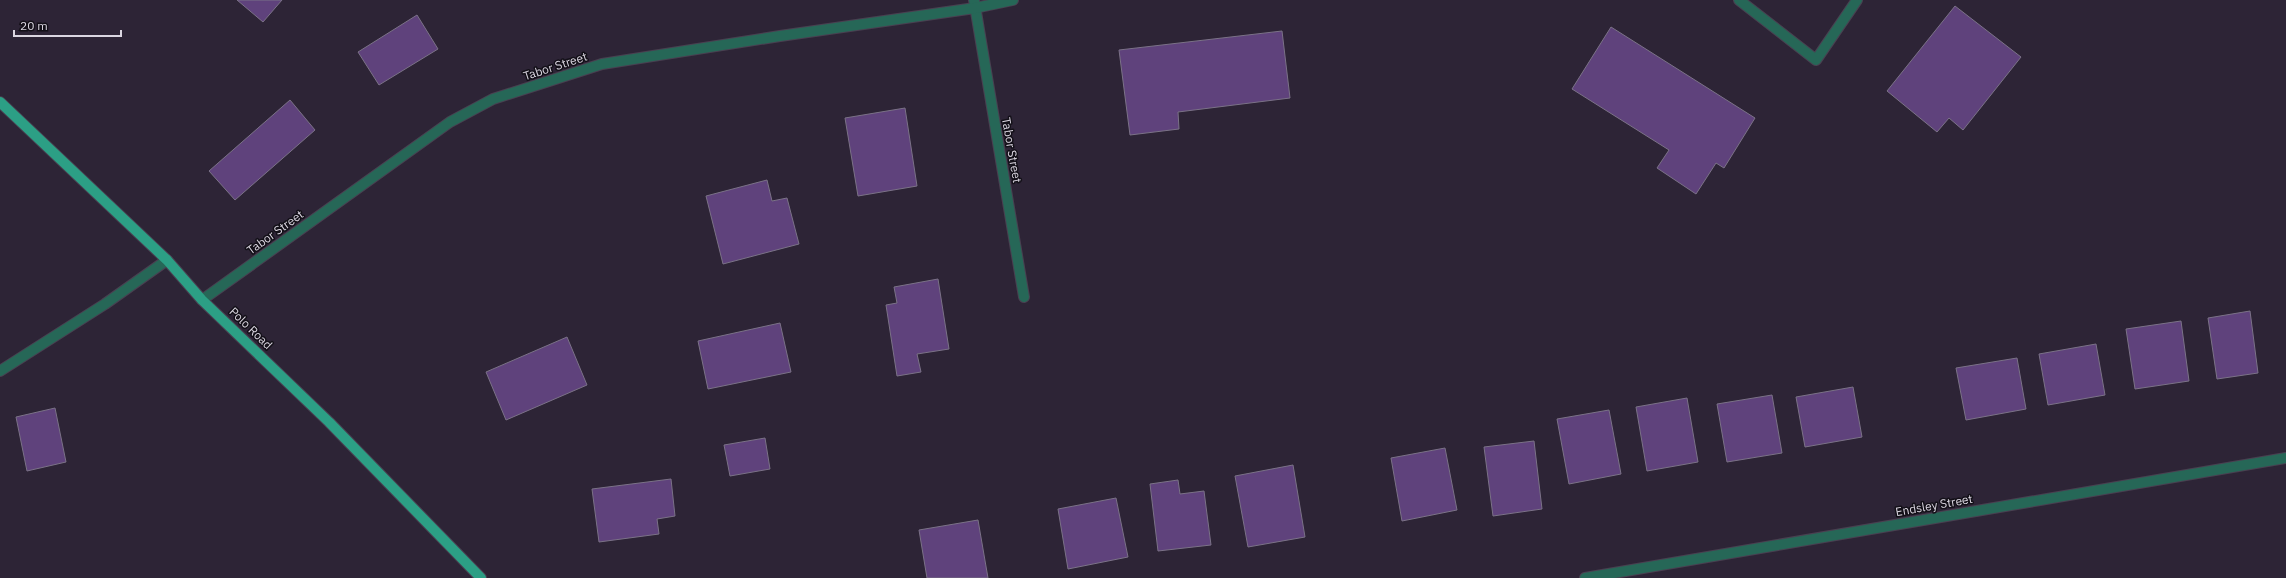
<svg xmlns="http://www.w3.org/2000/svg" width="2286" height="578" viewBox="0 0 2286 578" font-family="'IBM Plex Sans',sans-serif">
<rect width="100%" height="100%" fill="#2d2436"/>
<!-- building -->
<g fill="#5f427c" stroke="#7b7287">
<path d="M237,0h45l-19,22z"/>
<path d="M1955,6l66,51 -58,73 -14,-12 -12,14 -50,-41z"/>
<path d="M417,15l21,34 -59,36 -21,-33z"/>
<path d="M1611,27l144,91 -31,50 -8,-5 -20,31 -39,-26 12,-18 -97,-61z"/>
<path d="M1282,31l8,67 -112,14 1,17 -49,6 -11,-85z"/>
<path d="M290,100l25,30 -80,70 -26,-29z"/>
<path d="M905,108l12,78 -59,10 -13,-78z"/>
<path d="M767,180l5,21 15,-3 12,46 -76,20 -17,-68z"/>
<path d="M938,279l11,70 -32,5 4,18 -24,4 -11,-71 11,-2 -3,-16z"/>
<path d="M2250,311l8,62 -41,6 -9,-61z"/>
<path d="M2181,321l8,60 -54,8 -9,-60z"/>
<path d="M780,323l11,49 -83,17 -10,-48z"/>
<path d="M567,337l20,48 -81,35 -20,-48z"/>
<path d="M2096,344l9,51 -57,10 -9,-51z"/>
<path d="M2017,358l9,51 -60,11 -10,-52z"/>
<path d="M1853,387l9,50 -57,10 -9,-50z"/>
<path d="M1772,395l10,58 -55,9 -10,-58z"/>
<path d="M1687,398l11,64 -51,9 -11,-64z"/>
<path d="M55,408l11,54 -39,9 -11,-54z"/>
<path d="M1609,410l12,64 -52,10 -12,-65z"/>
<path d="M765,438l5,31 -40,7 -6,-31z"/>
<path d="M1534,441l8,68 -49,7 -9,-69z"/>
<path d="M1445,448l12,62 -55,11 -11,-63z"/>
<path d="M1293,465l12,72 -57,10 -13,-71z"/>
<path d="M671,479l4,37 -18,3 2,15 -60,8 -7,-53z"/>
<path d="M1178,480l2,14 24,-3 7,54 -53,6 -8,-67z"/>
<path d="M1116,498l12,59 -60,12 -10,-60z"/>
<path d="M978,520l10,58h-61l-8,-48z"/>
</g>
<g fill="none" stroke-linecap="round" stroke-linejoin="round">
<!-- minor casing -->
<g stroke="#494051" stroke-width="12">
<g id="minor">
<path d="M974,0l50,297"/>
<path d="M1739,0l77,60 41,-60"/>
<path d="M202,300l248,-178 43,-23 109,-35 178,-28 195,-28 38,-8"/>
<path d="M0,371l105,-67 62,-44"/>
<path d="M1585,578l701,-120"/>
</g>
</g>
<!-- major casing -->
<g stroke="#494051" stroke-width="12">
<path id="major" d="M0,102l167,158 35,40 127,122 152,156"/>
</g>
<!-- minor -->
<use href="#minor" stroke="#266757" stroke-width="10"/>
<!-- major -->
<use href="#major" stroke="#2c9f85" stroke-width="10"/>
</g>
<g text-anchor="middle" dominant-baseline="central" stroke-width="3" stroke-linejoin="round" paint-order="stroke">
<!-- street labels -->
<g font-size="12" fill="#dbd6e1" stroke="#131018">
<text transform="translate(555 66) rotate(-18)">Tabor Street</text>
<text transform="translate(1012 150) rotate(80)">Tabor Street</text>
<text transform="translate(275 232) rotate(-36)">Tabor Street</text>
<text transform="translate(251 328) rotate(44)">Polo Road</text>
<text transform="translate(1934 505) rotate(-10)">Endsley Street</text>
</g>
</g>
<!-- scale -->
<path d="M14 30v6h107v-6" fill="none" stroke="#dbd6e1" stroke-width="2"/>
<text x="20" y="30" font-size="12" fill="#dbd6e1" stroke="#131018" stroke-width="3" paint-order="stroke">20 m</text>
</svg>
